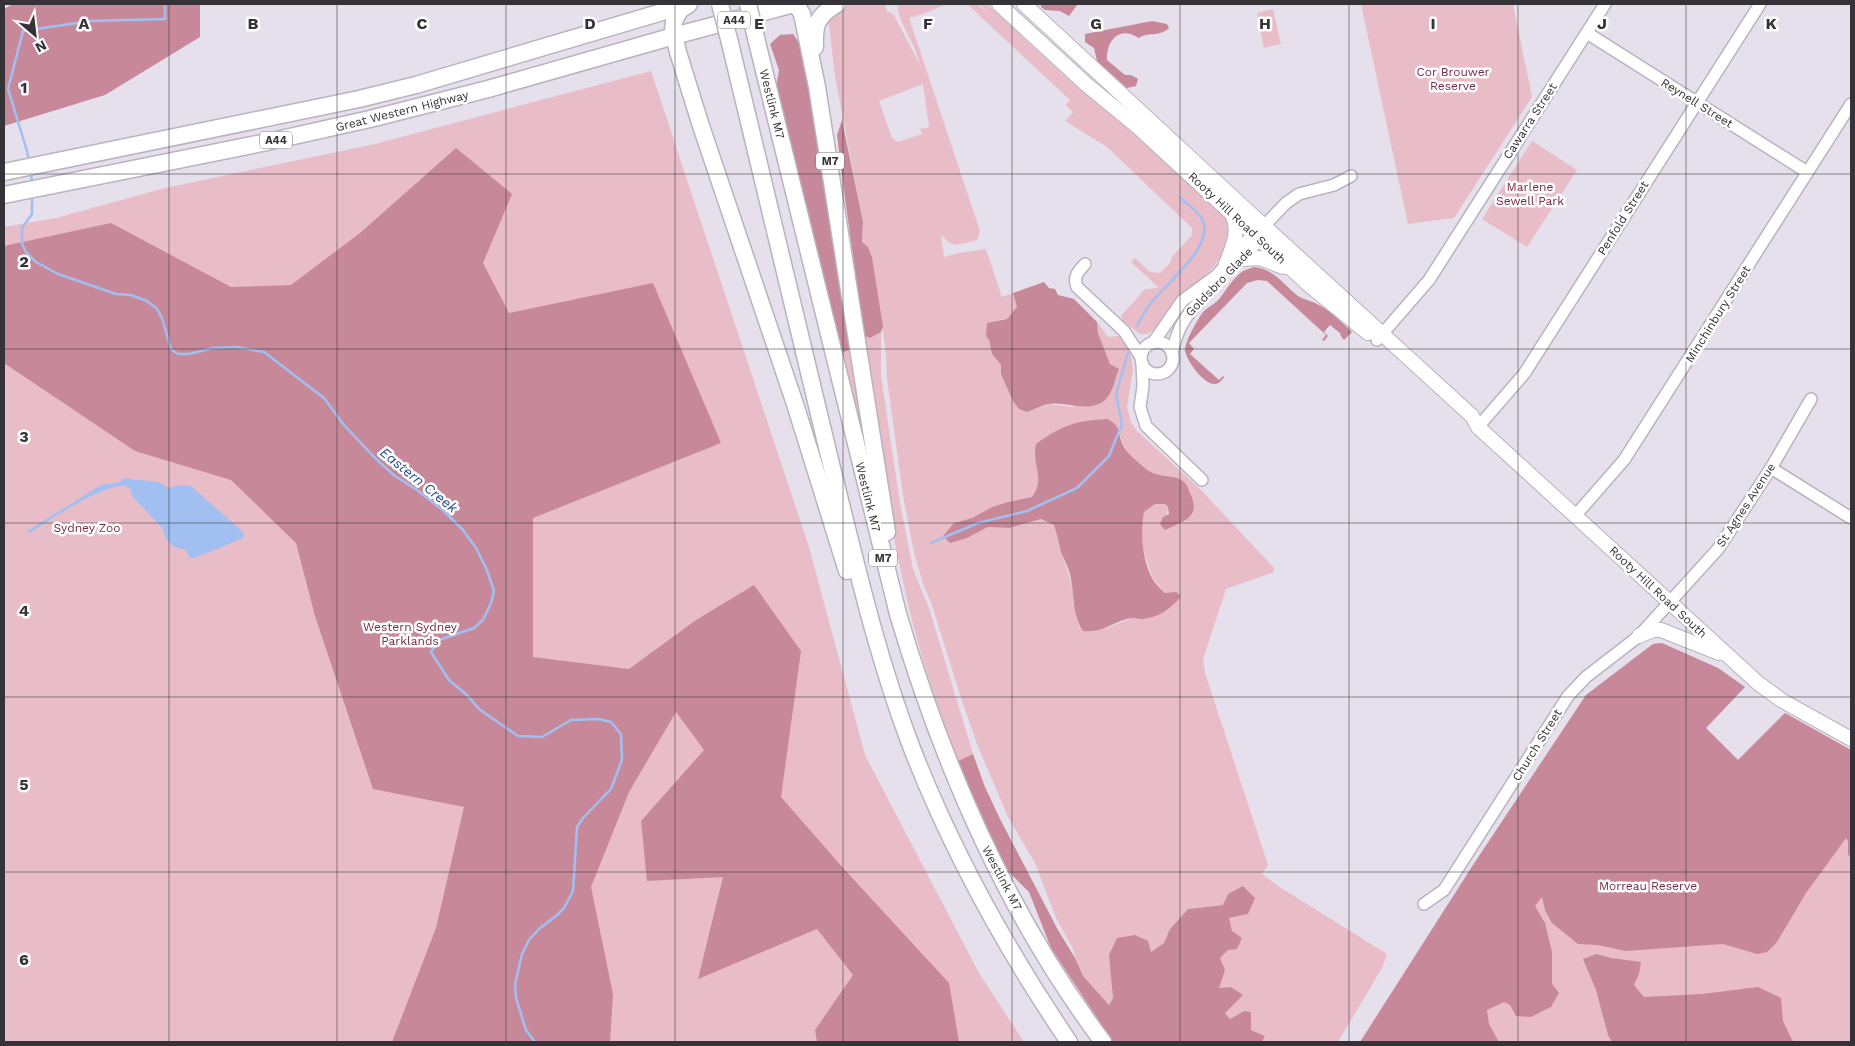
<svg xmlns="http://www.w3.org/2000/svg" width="1855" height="1046" viewBox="0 0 1855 1046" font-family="'Work Sans',sans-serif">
<rect width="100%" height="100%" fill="#e6dfec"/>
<!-- green -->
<g fill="#e9bdc8" fill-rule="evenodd">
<path d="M851,4h34l2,7 7,4 25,48c-3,-21 -20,-37 -22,-59h50l-22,9 -16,5 71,213 -3,9c-17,4 -25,10 -36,-6l3,23 15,-4 27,-4 16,48 11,-4 5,14 -11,12 -9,1 -12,16 3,4 3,14 9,11v9l26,38 23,-8 22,3 39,-16 8,-22 -9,-5 -12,-31 -1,-11 11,15 12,-1 10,11 3,23 -6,37 4,15 6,9 62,57 75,80v4l-48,17 -23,70 2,14 63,192 -6,9 16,12 109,68 -4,12 -45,76h-76l3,-6 -14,-6 -7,-19 -14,8c-14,-15 -11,-41 -10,-61 17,-16 12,-34 3,-53l-35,4 -18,20 -6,14 -52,34 1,21 -4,7 -22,-21 -9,-18 -5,-17 -17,-31 -21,-55 -27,-46 -31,-73 -18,-52 -27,-87 -9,-21 -9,-31 -11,-58 -16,-116 -1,-26 -14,-96 -2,-6 -8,-9 1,-20 -28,-146 -6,-51 -6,-4 19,-15zM923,84l6,43 -9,2 2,5 -24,8 -6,-4 -13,-37zM1115,424c5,6 4,10 7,17 4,12 20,29 32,33 5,2 11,1 16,2l16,45 -21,9 3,-23 -3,-3h-10l-11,8 -3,14 1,21 11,32 22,25 -10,8 -16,6 -9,1 -7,-1 -27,10 -33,-25c1,-18 -6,-33 -12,-51 -2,-8 -4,-18 -6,-27l-14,-6 -32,9 -21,-1 -21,11 -13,-15 18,-5 20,-11 16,-5 24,-5c11,-14 5,-28 2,-45z"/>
<path d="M967,4h10l16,13 -14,-13h8l91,84 30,19 116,104 9,16 -12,31 -20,23 -27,20 -20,29 -7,4h-7l-17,-13 -2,-5 24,-27 14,-1 -28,-26 4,-4 15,14 10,1 10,-10 2,-6 20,-22v-7l-85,-81 -42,-26 8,-9 -7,-7 4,-5z"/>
<path d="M1361,4h152l19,93 -78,121 -46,6z"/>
<path d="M1273,9l8,35 -17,4 -7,-35z"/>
<path d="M651,71l158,476 56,208 114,218 45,69h-1020v-815l52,-9 109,-30 210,-44z"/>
<path d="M1532,141l45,29 -50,77 -45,-28z"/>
<path d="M881,332v44l19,127 13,66 16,39 44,146 -15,7c-24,-61 -44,-125 -57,-189 -17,-78 -27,-158 -39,-237l8,3z"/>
<path d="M852,349l18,115 -3,1 -28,-111z"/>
<path d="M1662,643l56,25 27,19 -39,41 32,32 47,-47 66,37v292h-490l225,-347 67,-51z"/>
</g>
<!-- forest -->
<g fill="#c7899a">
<path d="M13,4h187v33l-95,58 -101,31v-117z"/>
<path d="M1041,4h37l-9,12 -9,-5 -15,-1 -4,-3z"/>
<path d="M1152,21l15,3 2,4c-11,10 -20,3 -30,10 -19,-13 -33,2 -32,22l18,15h6l7,4 -2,7 -9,2 -30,-27 -3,-13 -9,-6v-8z"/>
<path d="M793,34l6,9 6,15 52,289 -18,7 -46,-202 -17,-65 3,-17 -9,-26 10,-9z"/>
<path d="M842,120l21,102 -1,20 6,5 4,10 11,70 -2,5 -11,6 -8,-3c-4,-24 -4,-49 -8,-73 -6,-42 -12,-84 -17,-127z"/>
<path d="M456,148l56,46 -29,69 26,50 144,-30 68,160 -188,75v139l96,12 67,-49 58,-35 47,66 -20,146 63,72 105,114 10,59h-142l-2,-12 38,-55 -36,-46 -119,50 25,-102 -76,4 -6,-60 63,-71 -28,-38 -47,80 -38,95 22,107 -3,48h-218l44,-114 28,-121 -91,-18 -58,-173 -19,-73 -65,-63 -96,-29 -131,-88v-117l107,-23 120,64 60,-2 69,-52z"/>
<path d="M1254,267c20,2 29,17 44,29 6,4 15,5 21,9 13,7 22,17 33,27l-8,8 -4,-5 1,-1 -11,-9 -6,7 4,4 -4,5 -2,-1 4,-5 -59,-54 -9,-1 -11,3 -58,60 5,6 -4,5 29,26 4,-4 1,1c-2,3 -5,7 -9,7 -11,1 -28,-23 -30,-33 -1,-8 14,-35 20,-41 5,-4 11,-7 15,-12 7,-9 13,-20 23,-27 3,-1 7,-3 11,-4z"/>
<path d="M1044,282l5,6 6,1 3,6 16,4 23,23 1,11 12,31 9,5c-4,9 -6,25 -15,32 -17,12 -39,0 -55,3 -7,1 -15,6 -22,8l-8,-3 -6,-8 -12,-27v-9l-9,-11 -3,-14 -3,-4 1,-13 20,-4 10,-12 -4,-14z"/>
<path d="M1108,419c12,8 9,8 13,21 2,9 12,18 19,24 4,4 11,9 16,10 9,3 22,1 29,9 2,2 4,7 5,10 12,24 -7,29 -25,37l-5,-6 3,-7 6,-3 -1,-7 -3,-3h-10l-11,8c-4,22 -2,46 8,66 3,6 9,11 13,15l11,-1 5,4c-9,13 -25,23 -41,23 -3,0 -4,-1 -7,-1 -19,2 -28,15 -50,13 -12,-21 -8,-35 -13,-57 -2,-7 -6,-15 -9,-22 -2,-9 -4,-18 -7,-27l-13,-6 -32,9 -21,-1 -21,11 -17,5 -7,-7 11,-13 18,-5 20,-11 16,-5 24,-5c14,-19 -1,-33 4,-53 27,-19 38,-23 72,-25z"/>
<path d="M1662,643l56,25 27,19 -39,41 32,32 47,-47 66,37v107l-3,-2v-14l-2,-3 -40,55 -29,49 -10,10 -10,2 -34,-10 -97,7 -29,-6 -19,-1 -26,-21 -7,-13 -3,-13 -7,9 10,17 7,29v32l7,9 -8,14 -20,10 -15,-1 -6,-11 -6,-3 -17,8 2,14 10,18h-139l113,-177 113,-170 67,-51z"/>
<path d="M973,754l12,33 15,32 58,111 17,28 8,18 26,29 4,-7 -4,-43 8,-17 18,-3 13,6 3,11 13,-9 6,-14 18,-20 35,-4 5,-11 15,-8 12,12 -7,16 -19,4 3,13 10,7 -5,11 -9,1 -8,8 5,12 -6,18 12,-1 12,8 -18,18 5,6 14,-8 7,1v18l14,6 -3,6h-149l-62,-94 -22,-56 -22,-22 -25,-51 -24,-58z"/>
<path d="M1596,954l15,4 30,4 -2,12 -5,11 10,12 58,-3 56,-7 23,11 2,23 10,21h-181l-4,-7 -12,-45 -13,-31z"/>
</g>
<!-- water -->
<path fill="#a1c0f1" d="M121,478l37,4 11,6 10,-3 12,1 52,46 1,4 -3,3 -47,19h-4l-4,-8c-3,-1 -6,-1 -8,-2 -8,-2 -14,-11 -15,-19l-31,-33 -1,-6c-4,-3 -6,-5 -10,-4 -22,1 -72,34 -91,47l-3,-2 74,-46 19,-3 3,-3z"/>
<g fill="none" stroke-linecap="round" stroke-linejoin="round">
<!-- stream -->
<g stroke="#a1c0f1" stroke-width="2.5">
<path d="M29,162l-2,-11 -19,-62 15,-58 67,-10 75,-2v-15"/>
<path d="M31,172l1,12"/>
<path d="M32,194v20l-10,14v16l4,8 10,10 22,12 58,20 15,1 16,6 10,8 5,9 9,31 7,5h11l24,-6 23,-1 28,5 60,46 20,27 32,34 19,17 22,14 28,22 18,18 13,18 11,22 7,21 -3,12 -8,17 -9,8 -35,12 -8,12 18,28 19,16 11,13 39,27 24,1 29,-17 27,-1 13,3 10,12 1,26 -11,29 -28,29 -6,9 -4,64 -9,17 -7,7 -18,14 -10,11 -7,14 -7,30 1,14 10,32 9,12"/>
<path d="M1137,326c4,-8 8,-16 14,-23 15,-19 59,-54 53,-79 -2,-10 -16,-19 -23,-26"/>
<path d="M931,543l47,-20 49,-12 50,-23 32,-32 13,-32 -6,-30 12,-41"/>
</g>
<!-- minor casing -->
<g stroke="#b9b2bf" stroke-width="14">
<g id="minor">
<path d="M1587,33l220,139"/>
<path d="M1238,262l22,-22 2,-7"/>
<path d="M1085,264c-7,8 -12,12 -8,23l47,44 17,26"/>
<path d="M1377,340l52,-60 176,-276"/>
<circle cx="1157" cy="358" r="16"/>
<path d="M1153,343l29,-42 34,-25 37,-42 11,-8 22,-23 13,-9 35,-9 17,-9"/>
<path d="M1172,354c6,-34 21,-46 44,-70"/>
<path d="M1142,363l1,23 -3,21 6,19 56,54"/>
<path d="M1478,427l46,-53 236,-370"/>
<path d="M1771,468l80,50"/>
<path d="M1575,516l49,-56 227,-356"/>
<path d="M1424,904l20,-14 124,-194 18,-19 53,-41 79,-87 53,-81 40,-69"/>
</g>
</g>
<!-- major casing -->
<g stroke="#b9b2bf" stroke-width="16">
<g id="major">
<path d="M999,4l88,81 51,42 171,158 59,48"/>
<path d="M1024,4l228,211 220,201 6,11 280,256 23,17 70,39"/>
<path d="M1242,259l18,-1 23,9"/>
<path d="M1226,264c6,-16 14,-31 7,-48"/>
<path d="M1639,636l14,-6h8l58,23"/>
</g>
</g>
<!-- highway casing -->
<g stroke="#b9b2bf" stroke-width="19">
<g id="highway">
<path d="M796,4l6,10 15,73 70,445"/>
<path d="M688,5l-8,5 -6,11 -1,10 5,21 22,71 95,281 52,167"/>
<path d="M756,38l142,576c45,152 109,300 205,428"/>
<path d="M730,43c34,140 67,281 101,421 24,95 45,190 80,282 41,106 95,203 158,296"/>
<path d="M815,47c-1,-23 2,-31 22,-43"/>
<path d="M4,172l355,-73 57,-14 273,-81"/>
<path d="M4,195l263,-53 103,-23 118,-30 186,-53 120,-32"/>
</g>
</g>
<!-- minor -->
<use href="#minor" stroke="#fff" stroke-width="11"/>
<!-- major -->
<use href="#major" stroke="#fff" stroke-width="14"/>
<!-- highway -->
<use href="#highway" stroke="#fff" stroke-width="16"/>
<!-- highway-bridge casing -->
<g stroke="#b9b2bf" stroke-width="19" stroke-linecap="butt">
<g id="highway-bridge">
<path d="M720,4l10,39"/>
<path d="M748,4l8,34"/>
</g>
</g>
<!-- highway-bridge -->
<use href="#highway-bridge" stroke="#fff" stroke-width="16"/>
</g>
<!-- grid -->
<path fill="none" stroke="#363338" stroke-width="1" stroke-opacity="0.55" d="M169,4v1038M337,4v1038M506,4v1038M675,4v1038M843,4v1038M1012,4v1038M1180,4v1038M1349,4v1038M1518,4v1038M1686,4v1038M4,174h1847M4,349h1847M4,523h1847M4,697h1847M4,872h1847"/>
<g text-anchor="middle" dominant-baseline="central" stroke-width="5" stroke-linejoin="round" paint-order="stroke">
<!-- shield labels -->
<g fill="#fff" stroke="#727074" stroke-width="1">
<rect x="718" y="11.5" width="32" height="17" rx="4"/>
<rect x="260" y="131.5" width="32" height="17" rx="4"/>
<rect x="816" y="152.5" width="28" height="17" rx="4"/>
<rect x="869" y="549.5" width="28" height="17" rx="4"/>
</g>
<g font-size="11" font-weight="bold" fill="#363338">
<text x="734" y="20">A44</text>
<text x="276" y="140">A44</text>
<text x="830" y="161">M7</text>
<text x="883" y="558">M7</text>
</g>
<!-- park labels -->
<g font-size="12" fill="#752b45" stroke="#fff">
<text x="1453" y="72">Cor Brouwer<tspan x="1453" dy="14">Reserve</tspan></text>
<text x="1530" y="187">Marlene<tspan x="1530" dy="14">Sewell Park</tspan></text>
<text x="87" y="528">Sydney Zoo</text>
<text x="410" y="627">Western Sydney<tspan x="410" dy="14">Parklands</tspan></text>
<text x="1648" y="886">Morreau Reserve</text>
</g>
<!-- street labels -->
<g font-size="12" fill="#363338" stroke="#fff">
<text transform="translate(1697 103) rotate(32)">Reynell Street</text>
<text transform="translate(772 104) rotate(76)">Westlink M7</text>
<text transform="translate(402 111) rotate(-14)">Great Western Highway</text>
<text transform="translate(1530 121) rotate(-57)">Cawarra Street</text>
<text transform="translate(1237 218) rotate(43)">Rooty Hill Road South</text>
<text transform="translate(1623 218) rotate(-58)">Penfold Street</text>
<text transform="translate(1219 282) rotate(-46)">Goldsbro Glade</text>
<text transform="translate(1718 314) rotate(-58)">Minchinbury Street</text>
<text transform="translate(868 497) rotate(76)">Westlink M7</text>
<text transform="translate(1746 505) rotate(-57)">St Agnes Avenue</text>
<text transform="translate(1658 592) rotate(43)">Rooty Hill Road South</text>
<text transform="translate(1537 745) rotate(-58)">Church Street</text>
<text transform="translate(1002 878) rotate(62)">Westlink M7</text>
</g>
<!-- water labels -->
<g font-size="14" font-style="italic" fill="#294f8a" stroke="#fff">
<text transform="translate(419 480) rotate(39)">Eastern Creek</text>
</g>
</g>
<g font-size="16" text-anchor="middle" font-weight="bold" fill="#363338" stroke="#fff" stroke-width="5" stroke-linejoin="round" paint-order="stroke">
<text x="84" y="29">A</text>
<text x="253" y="29">B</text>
<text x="422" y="29">C</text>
<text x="590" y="29">D</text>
<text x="759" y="29">E</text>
<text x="928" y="29">F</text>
<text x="1096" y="29">G</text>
<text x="1265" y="29">H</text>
<text x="1433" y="29">I</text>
<text x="1602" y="29">J</text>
<text x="1771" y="29">K</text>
<text x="24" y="93">1</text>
<text x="24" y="267">2</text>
<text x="24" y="442">3</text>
<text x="24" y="616">4</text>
<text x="24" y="790">5</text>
<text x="24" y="965">6</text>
</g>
<!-- border -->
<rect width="1855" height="1046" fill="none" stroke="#363338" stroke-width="10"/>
<!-- north arrow -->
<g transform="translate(35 35) rotate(152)" stroke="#ffffff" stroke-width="4" paint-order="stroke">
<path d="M0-4L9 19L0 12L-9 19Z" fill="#363338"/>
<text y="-8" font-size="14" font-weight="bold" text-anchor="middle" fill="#363338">N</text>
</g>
</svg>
